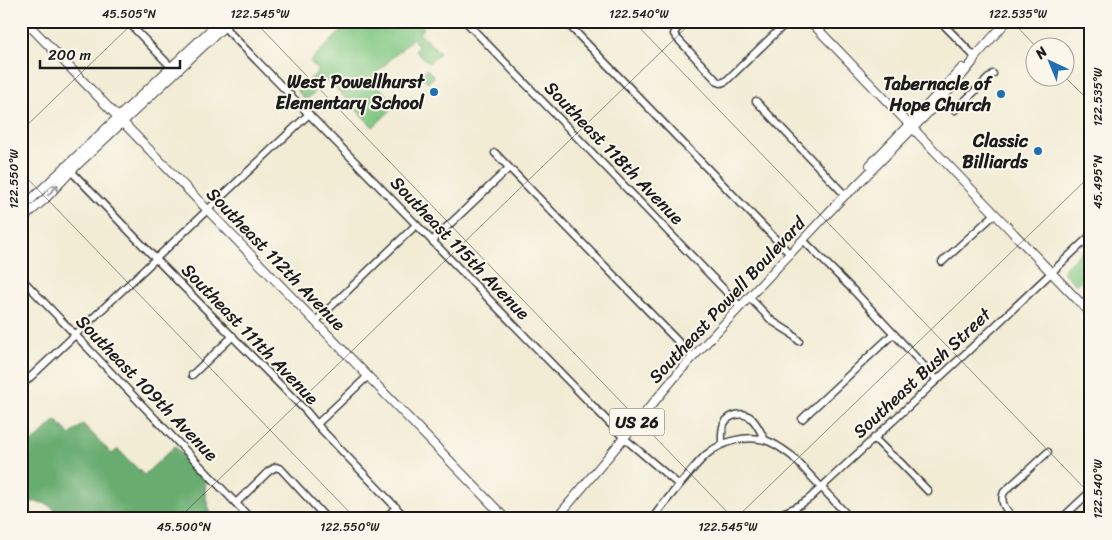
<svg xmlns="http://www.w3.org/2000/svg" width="1112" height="540" viewBox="0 0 1112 540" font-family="Sriracha,sans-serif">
<rect width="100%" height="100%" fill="#fbf7ec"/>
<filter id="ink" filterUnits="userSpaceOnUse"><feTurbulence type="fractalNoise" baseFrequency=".02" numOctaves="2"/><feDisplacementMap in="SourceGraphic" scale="10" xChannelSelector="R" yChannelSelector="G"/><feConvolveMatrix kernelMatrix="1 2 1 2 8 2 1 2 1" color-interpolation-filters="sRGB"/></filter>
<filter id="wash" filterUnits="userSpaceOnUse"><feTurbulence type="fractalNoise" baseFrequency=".0096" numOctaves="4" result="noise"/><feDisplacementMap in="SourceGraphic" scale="20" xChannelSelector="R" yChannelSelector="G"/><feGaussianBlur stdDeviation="1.12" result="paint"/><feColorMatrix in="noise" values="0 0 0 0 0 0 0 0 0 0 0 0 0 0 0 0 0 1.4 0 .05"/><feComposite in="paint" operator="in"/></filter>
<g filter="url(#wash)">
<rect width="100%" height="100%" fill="#f2ecd5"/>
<!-- green -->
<g fill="#81c782" stroke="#4e724f">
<path d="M352,21h65l7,7 -5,5 21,20 -11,10 -14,-12 4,-5 -5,-5 1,-1 -2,-2 -42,40 25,27 -23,22 -45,-47 -22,20 -9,-9 22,-20 -9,-10z"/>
<path d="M427,69l7,8 -6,6 -8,-8z"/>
<path d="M1084,249l7,7v15l-15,14 -14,-14z"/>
</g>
<!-- forest -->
<path fill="#68ac70" stroke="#426446" d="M56,420l14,15 13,-11 29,30 6,-5 26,26 31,-29 31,34 -1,13 6,26h-165v-4l6,-1 4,-3c-10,-10 -21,-11 -35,-7v-51z"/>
</g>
<g filter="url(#ink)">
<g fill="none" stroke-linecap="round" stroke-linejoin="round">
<!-- minor casing -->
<g stroke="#3c3b38" stroke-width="9">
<g id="minor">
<path d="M127,21l44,46"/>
<path d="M465,21l275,285"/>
<path d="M565,21l225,233"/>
<path d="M685,21l-9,9 -2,4 3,4 41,44 3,1 5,-2 62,-60"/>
<path d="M940,21l35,36"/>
<path d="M224,27l400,411 55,47"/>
<path d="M942,98l13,12 38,-36"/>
<path d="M756,101l89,94"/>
<path d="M495,153l198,204"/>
<path d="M71,171l85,88 150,152 15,18 86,90"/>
<path d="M21,190l10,10"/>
<path d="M803,240l50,50 84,90"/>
<path d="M432,241l77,-73"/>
<path d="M942,262l53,-48"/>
<path d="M21,278l230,241"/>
<path d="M749,297l23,24 19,12 8,8"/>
<path d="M315,322l101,-97"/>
<path d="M192,375l41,-39"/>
<path d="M21,386l288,-272"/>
<path d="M802,419l91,-85"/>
<path d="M317,424l51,-48"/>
<path d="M874,438l15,15 11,9 28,29"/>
<path d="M722,444c0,-6 -1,-14 2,-20 5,-10 20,-13 28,-5 6,6 9,14 13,21"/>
<path d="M236,503l33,-32 7,-4 5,2 46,50"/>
<path d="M385,519l11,-12"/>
<path d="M652,519c11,-15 23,-29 34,-42 7,-8 14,-17 21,-23 16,-13 39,-19 58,-14 10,3 19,10 27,16l59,63"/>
<path d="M764,519c17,-5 32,-10 46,-21l185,-172 96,-91"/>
<path d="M1014,519c-7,-9 -15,-15 -10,-27l44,-40"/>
<path d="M1061,519l30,-28"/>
</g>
</g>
<!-- major casing -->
<g stroke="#3c3b38" stroke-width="10">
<g id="major">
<path d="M25,21l481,498"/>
<path d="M810,21l281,293"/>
<path d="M870,165l48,-50 44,-47"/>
<path d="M21,209l199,-188"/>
<path d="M21,220l24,-21 30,-32 155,-146"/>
<path d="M556,519l124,-148 165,-176 7,-5 70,-71 32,-34 18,-22 3,-6 32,-36"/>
</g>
</g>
<!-- minor -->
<use href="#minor" stroke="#fff" stroke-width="6"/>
<!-- major -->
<use href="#major" stroke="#fff" stroke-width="8"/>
</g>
<!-- one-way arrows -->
<defs><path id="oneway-shaft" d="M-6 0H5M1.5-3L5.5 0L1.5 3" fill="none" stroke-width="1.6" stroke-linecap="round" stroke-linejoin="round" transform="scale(1.25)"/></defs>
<use stroke="#999" href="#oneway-shaft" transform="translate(53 190) rotate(-46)"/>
</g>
<!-- ticks -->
<path fill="none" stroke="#1c1c1c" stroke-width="1" stroke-opacity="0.45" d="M254,21l480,498M633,21l458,474M1012,21l25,27M1064,76l27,27M21,131l114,-110M21,172l335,347M178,519l515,-498M735,519l356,-344"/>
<!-- markers -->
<g fill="#1f6fb2" stroke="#fbf7ec" stroke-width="2">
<circle cx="434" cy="92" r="5"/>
<circle cx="1001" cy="94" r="5"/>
<circle cx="1038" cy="151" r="5"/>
</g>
<g text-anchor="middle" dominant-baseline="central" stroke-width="4" stroke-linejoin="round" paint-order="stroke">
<!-- shield labels -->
<rect fill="#fbf7ec" stroke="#5f5e5a" stroke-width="1" x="609.5" y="408.5" width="55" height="27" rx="4"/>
<g font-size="16" font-weight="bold" fill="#1c1c1c">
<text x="637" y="422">US 26</text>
</g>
<!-- poi labels -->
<g font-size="18" font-weight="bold" fill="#1c1c1c" stroke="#fbf7ec" text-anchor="end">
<text x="424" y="82">West Powellhurst<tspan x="424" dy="21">Elementary School</tspan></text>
<text x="991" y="84">Tabernacle of<tspan x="991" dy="21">Hope Church</tspan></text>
<text x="1028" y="141">Classic<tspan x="1028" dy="21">Billiards</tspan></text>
</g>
<!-- street labels -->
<g font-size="18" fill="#1c1c1c" stroke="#fbf7ec">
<text transform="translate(614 153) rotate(46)">Southeast 118th Avenue</text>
<text transform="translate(460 248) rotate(46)">Southeast 115th Avenue</text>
<text transform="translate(276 259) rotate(46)">Southeast 112th Avenue</text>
<text transform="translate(727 300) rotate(-47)">Southeast Powell Boulevard</text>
<text transform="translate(250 334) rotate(46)">Southeast 111th Avenue</text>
<text transform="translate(922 373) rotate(-43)">Southeast Bush Street</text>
<text transform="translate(147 388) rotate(46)">Southeast 109th Avenue</text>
</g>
</g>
<!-- margin -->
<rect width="1112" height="540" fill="none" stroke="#fbf7ec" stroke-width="55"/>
<!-- north arrow -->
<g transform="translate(1050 62) rotate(316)"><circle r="24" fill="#fbf7ec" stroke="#a29f99"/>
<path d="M0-4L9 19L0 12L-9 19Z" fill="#1f6fb2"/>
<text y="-8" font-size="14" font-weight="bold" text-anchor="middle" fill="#1c1c1c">N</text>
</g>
<!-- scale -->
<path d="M40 60v8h140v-8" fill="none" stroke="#1c1c1c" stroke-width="2.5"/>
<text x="48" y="60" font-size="15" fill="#1c1c1c" stroke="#fbf7ec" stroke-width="4" paint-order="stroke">200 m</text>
<rect x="28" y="28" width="1056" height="484" fill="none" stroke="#1c1c1c" stroke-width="2"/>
<g font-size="12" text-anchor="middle" fill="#1c1c1c">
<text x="129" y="18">45.505°N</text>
<text x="260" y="18">122.545°W</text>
<text x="639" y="18">122.540°W</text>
<text x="1018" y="18">122.535°W</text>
<text transform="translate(1098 97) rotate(-90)" y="4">122.535°W</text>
<text transform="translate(14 179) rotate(-90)" y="4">122.550°W</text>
<text transform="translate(1098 182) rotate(-90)" y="4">45.495°N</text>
<text transform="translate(1098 489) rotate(-90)" y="4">122.540°W</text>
<text x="184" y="531">45.500°N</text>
<text x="350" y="531">122.550°W</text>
<text x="728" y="531">122.545°W</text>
</g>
</svg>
